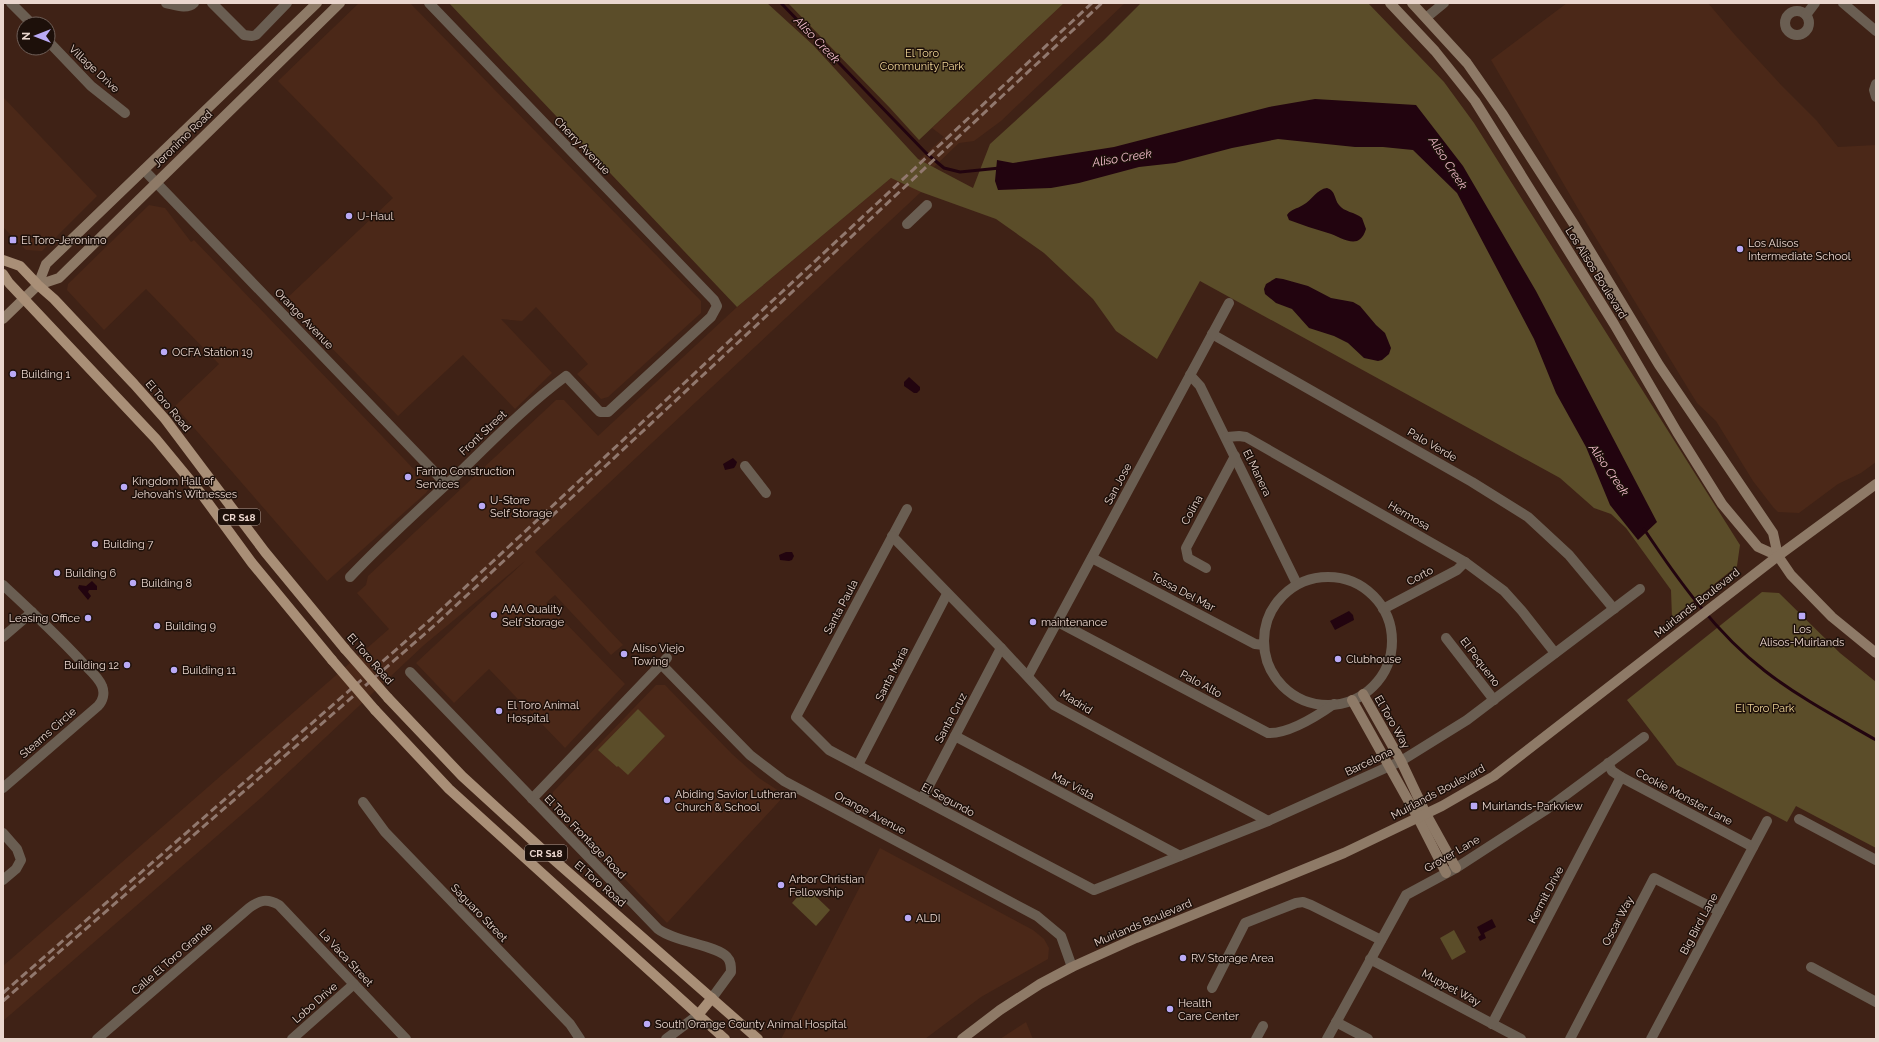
<svg xmlns="http://www.w3.org/2000/svg" width="1879" height="1042" viewBox="0 0 1879 1042" font-family="Raleway,sans-serif">
<rect width="100%" height="100%" fill="#3f2216"/>
<!-- built -->
<g fill="#4b2818">
<path d="M359,3h51l291,298v12l-93,84 -7,2 -24,-25 11,-10 -52,-57 -14,14 -21,-2 51,54 -37,36 -52,-54 -65,61 -113,-116 108,-102 -115,-117z"/>
<path d="M1064,3h61l-124,118 -27,20 -15,2 -46,44 8,5 -386,360 88,93 -12,10 -56,-60 -9,8 79,81 -60,64 -76,-79 -35,34 -38,-40 109,-102 -101,84 -162,152 -259,224v-55l386,-337 -32,-36 9,-8 2,-9 188,-176h8l34,36 139,-129 154,-129 6,2 47,-43 -12,-9z"/>
<path d="M1567,3h141l27,32 47,51 35,35 21,26 38,-2v317l-15,11 -23,11 -39,29 -21,-1 -5,-5 -20,-26 -37,-60 -19,-18 -117,-191 -89,-152z"/>
<path d="M3,97l94,99 -55,55 -16,-1 -23,-23z"/>
<path d="M149,205l16,3 26,34 3,-2 234,244v6l-2,3 -99,88 -152,-175 44,-42 -73,-75 -42,41 -37,-40 1,-6z"/>
<path d="M656,685h9l67,69 27,24 26,17 -118,128 -114,-118v-13z"/>
<path d="M880,848l153,82 11,9 5,9 -1,11 -67,38 -56,42h-144z"/>
<path d="M1026,1022l7,17h-33z"/>
</g>
<!-- green -->
<g fill="#5b4d29">
<path d="M449,3h318l46,42 105,114 55,29 17,-44 114,-104 37,-37h227l76,79 30,41 266,422 -3,21 -65,52 -1,-28 -45,-62 -15,-14 -17,-6 -34,-30 -360,-197 -43,78 -41,-28 -23,-32 -49,-46 -48,-34 -75,-27 -30,-14 -154,129z"/>
<path d="M788,3h276l-145,137 -29,-32z"/>
<path d="M1762,592l17,1 61,60 36,29v166l-80,-42 -9,16 -110,-57 -50,-65z"/>
<path d="M638,709l27,27 -37,39 -10,-9 -1,1 -19,-17z"/>
<path d="M806,887l24,23 -14,16 -24,-23z"/>
<path d="M1454,930l12,22 -14,8 -12,-22z"/>
</g>
<!-- water -->
<g fill="#22040f">
<path d="M1315,99l101,6 47,61 73,125 121,231 -19,18 -28,-35 -24,-58 -30,-54 -22,-54 -77,-146 -44,-43 -30,-3h-28l-77,-8 -46,9 -57,15 -36,4 -60,16 -28,5 -53,2 -3,-9 2,-21 16,3 101,-16 155,-40z"/>
<path d="M1327,188c9,3 7,11 12,17 5,7 16,7 23,13l4,11c-7,23 -24,8 -38,4 -13,-4 -26,-8 -39,-13l-2,-5c4,-6 10,-6 16,-10 9,-5 14,-16 24,-17z"/>
<path d="M1276,278l7,1 25,7 23,12 22,4 7,4 16,19 9,8 6,15 -2,6 -7,6 -4,1 -14,-3 -16,-15 -14,-7 -25,-8 -17,-19 -16,-6 -11,-9 -1,-5 2,-5z"/>
<path d="M909,377l11,10v3l-3,3h-3l-10,-7v-4z"/>
<path d="M733,458l4,4 -1,3 -2,3 -9,2 -2,-6z"/>
<path d="M786,552h6l2,4 -2,4 -3,1 -9,-1 -1,-5z"/>
<path d="M92,581l5,5v4h-8l-1,2 3,4 -3,4 -10,-12 1,-3 7,1z"/>
<path d="M1349,611l4,4 1,5 -19,10 -5,-9z"/>
<path d="M1492,919l4,8 -12,6 2,5 -6,3 -2,-4 3,-2 -4,-8z"/>
</g>
<g fill="none" stroke-linecap="round" stroke-linejoin="round">
<!-- stream -->
<g stroke="#22040f" stroke-width="3">
<path d="M781,3l145,150 18,15 16,4 40,-4"/>
<path d="M1644,529c34,51 72,104 121,142 35,27 73,47 111,69"/>
</g>
<!-- street -->
<g stroke="#6a5e52" stroke-width="10">
<path d="M11,3l21,21"/>
<path d="M166,3c9,2 21,7 28,0"/>
<path d="M212,3l32,32 8,1 4,-1 31,-32"/>
<path d="M1843,3l33,28"/>
<circle cx="1797" cy="23" r="12"/>
<path d="M1806,15l9,-12"/>
<path d="M1427,17l17,-14"/>
<path d="M48,41l43,45 34,27"/>
<path d="M1876,84l-2,6 2,7"/>
<path d="M144,170l302,314"/>
<path d="M907,224l20,-19"/>
<path d="M1212,334l260,148 56,35 41,38 45,54"/>
<path d="M1190,375l10,11 97,198"/>
<path d="M1227,437l12,-1 7,1 219,125 39,29 18,20 33,42"/>
<path d="M745,466l21,27"/>
<path d="M907,509l-111,208 33,33 265,140 174,-69 133,-60 66,-41 173,-131"/>
<path d="M892,536l109,112 53,57 214,116"/>
<path d="M1092,558l163,86 9,1"/>
<path d="M1206,568l-18,-10 -2,-10 49,-92"/>
<path d="M350,577c35,-37 73,-71 110,-105 34,-33 68,-68 106,-96l31,33 3,3h8l103,-95 6,-11 -3,-6 -285,-297"/>
<circle cx="1328" cy="641" r="64"/>
<path d="M3,585c27,25 53,49 77,75 7,8 18,16 22,26 3,7 1,15 -4,20l-95,82"/>
<path d="M1383,609l74,-39 8,-8"/>
<path d="M1058,622l210,111c21,1 49,-17 66,-29"/>
<path d="M3,637l29,-25"/>
<path d="M1446,638l48,62"/>
<path d="M661,664l89,91 34,26 253,135 24,20 11,31"/>
<path d="M410,672l248,257c17,13 58,16 69,28 4,4 4,9 4,15l-19,26"/>
<path d="M1028,676l201,-373"/>
<path d="M955,736l225,120"/>
<path d="M1608,763l4,8 9,6 132,70"/>
<path d="M858,765l89,-171"/>
<path d="M532,799l135,-141"/>
<path d="M922,799l79,-151"/>
<path d="M363,802l22,30 185,192 10,15"/>
<path d="M1799,819l77,41"/>
<path d="M3,833l14,16 4,11 -5,9 -13,11"/>
<path d="M1370,959l151,80"/>
<path d="M1811,967l65,35"/>
<path d="M1212,988l33,-65 51,-20 7,-1 8,3 70,35"/>
<path d="M1336,1022l32,17"/>
<path d="M1492,1024l129,-247"/>
<path d="M97,1039l152,-131c11,-8 18,-10 30,-3l127,134"/>
<path d="M292,1039l62,-55"/>
<path d="M666,1039l32,-24"/>
<path d="M1256,1039l7,-13"/>
<path d="M1327,1039l79,-144 50,-27 91,-59 97,-72"/>
<path d="M1570,1039l84,-161 65,33"/>
<path d="M1651,1039l116,-218"/>
</g>
<!-- secondary -->
<g stroke="#8e7a67" stroke-width="10">
<path d="M1390,3l45,48 40,50 139,223 63,108 45,72 36,43 20,9"/>
<path d="M1412,3l55,60 35,50 73,113 84,139 114,168 5,23 13,19 41,42 44,36"/>
<path d="M38,285l21,-7 281,-275"/>
<path d="M3,319l35,-34 8,-21 271,-261"/>
<path d="M1363,694l38,67 25,53 30,54"/>
<path d="M1352,700l66,118 28,55"/>
<path d="M962,1039l38,-29 40,-26 32,-17 64,-29 208,-85 98,-47 52,-30 284,-220 98,-72"/>
</g>
<!-- primary -->
<g stroke="#a98f77" stroke-width="10">
<path d="M3,260l17,6 18,19 16,14 80,85 31,35 100,133 80,97"/>
<path d="M3,274l6,9 147,156 47,57 49,67 80,97"/>
<path d="M388,698l74,78 82,75 214,188"/>
<path d="M375,710l74,79 276,250"/>
<path d="M698,1015l14,-17"/>
</g>
<!-- rail -->
<g stroke="#91786e" stroke-width="3" stroke-dasharray="8 4" stroke-linecap="butt">
<path d="M3,993l427,-373 662,-617"/>
<path d="M3,1001l432,-376 667,-622"/>
</g>
<!-- primary-bridge -->
<g stroke="#a98f77" stroke-width="10">
<path d="M345,649l43,49"/>
<path d="M332,660l43,50"/>
</g>
</g>
<!-- markers -->
<g fill="#baaaf6" stroke="#1d100a" stroke-width="1.5">
<circle cx="349" cy="216" r="4"/>
<rect x="9" y="236" width="8" height="8" rx="2"/>
<circle cx="1740" cy="249" r="4"/>
<circle cx="164" cy="352" r="4"/>
<circle cx="13" cy="374" r="4"/>
<circle cx="408" cy="477" r="4"/>
<circle cx="124" cy="487" r="4"/>
<circle cx="482" cy="506" r="4"/>
<circle cx="95" cy="544" r="4"/>
<circle cx="57" cy="573" r="4"/>
<circle cx="133" cy="583" r="4"/>
<circle cx="494" cy="615" r="4"/>
<rect x="1798" y="612" width="8" height="8" rx="2"/>
<circle cx="88" cy="618" r="4"/>
<circle cx="1033" cy="622" r="4"/>
<circle cx="157" cy="626" r="4"/>
<circle cx="624" cy="654" r="4"/>
<circle cx="1338" cy="659" r="4"/>
<circle cx="127" cy="665" r="4"/>
<circle cx="174" cy="670" r="4"/>
<circle cx="499" cy="711" r="4"/>
<circle cx="667" cy="800" r="4"/>
<rect x="1470" y="802" width="8" height="8" rx="2"/>
<circle cx="781" cy="885" r="4"/>
<circle cx="908" cy="918" r="4"/>
<circle cx="1183" cy="958" r="4"/>
<circle cx="1170" cy="1009" r="4"/>
<circle cx="647" cy="1024" r="4"/>
</g>
<g text-anchor="middle" dominant-baseline="central" stroke-width="3" stroke-linejoin="round" paint-order="stroke">
<!-- shield labels -->
<g fill="#1d100a" stroke="#ac9b93" stroke-width="1">
<rect x="218" y="509" width="42" height="16" rx="3"/>
<rect x="525" y="845" width="42" height="16" rx="3"/>
</g>
<g font-size="10" font-weight="bold" fill="#ead6ce">
<text x="239" y="517">CR S18</text>
<text x="546" y="853">CR S18</text>
</g>
<!-- park labels -->
<g font-size="11" fill="#f1d798" stroke="#1d100a">
<text x="922" y="53">El Toro<tspan x="922" dy="13">Community Park</tspan></text>
<text x="1765" y="708">El Toro Park</text>
</g>
<!-- street labels -->
<g font-size="11" fill="#ead6ce" stroke="#1d100a">
<text transform="translate(94 69) rotate(43)">Village Drive</text>
<text transform="translate(183 139) rotate(-44)">Jeronimo Road</text>
<text transform="translate(582 146) rotate(46)">Cherry Avenue</text>
<text transform="translate(1596 273) rotate(58)">Los Alisos Boulevard</text>
<text transform="translate(304 319) rotate(46)">Orange Avenue</text>
<text transform="translate(168 406) rotate(50)">El Toro Road</text>
<text transform="translate(483 433) rotate(-43)">Front Street</text>
<text transform="translate(1432 445) rotate(30)">Palo Verde</text>
<text transform="translate(1257 473) rotate(64)">El Manera</text>
<text transform="translate(1118 484) rotate(-62)">San Jose</text>
<text transform="translate(1192 510) rotate(-61)">Colina</text>
<text transform="translate(1409 516) rotate(30)">Hermosa</text>
<text transform="translate(1420 576) rotate(-28)">Corto</text>
<text transform="translate(1183 592) rotate(28)">Tossa Del Mar</text>
<text transform="translate(1697 603) rotate(-38)">Muirlands Boulevard</text>
<text transform="translate(841 607) rotate(-62)">Santa Paula</text>
<text transform="translate(370 659) rotate(49)">El Toro Road</text>
<text transform="translate(1480 662) rotate(53)">El Pequeno</text>
<text transform="translate(892 674) rotate(-63)">Santa Maria</text>
<text transform="translate(1201 684) rotate(28)">Palo Alto</text>
<text transform="translate(1076 702) rotate(32)">Madrid</text>
<text transform="translate(951 718) rotate(-62)">Santa Cruz</text>
<text transform="translate(1392 722) rotate(60)">El Toro Way</text>
<text transform="translate(48 733) rotate(-41)">Stearns Circle</text>
<text transform="translate(1369 762) rotate(-25)">Barcelona</text>
<text transform="translate(1073 786) rotate(28)">Mar Vista</text>
<text transform="translate(1438 792) rotate(-28)">Muirlands Boulevard</text>
<text transform="translate(1684 797) rotate(28)">Cookie Monster Lane</text>
<text transform="translate(948 800) rotate(28)">El Segundo</text>
<text transform="translate(870 813) rotate(28)">Orange Avenue</text>
<text transform="translate(585 837) rotate(46)">El Toro Frontage Road</text>
<text transform="translate(1452 854) rotate(-30)">Grover Lane</text>
<text transform="translate(600 884) rotate(41)">El Toro Road</text>
<text transform="translate(1546 895) rotate(-62)">Kermit Drive</text>
<text transform="translate(479 913) rotate(46)">Saguaro Street</text>
<text transform="translate(1618 921) rotate(-62)">Oscar Way</text>
<text transform="translate(1143 923) rotate(-23)">Muirlands Boulevard</text>
<text transform="translate(1699 924) rotate(-62)">Big Bird Lane</text>
<text transform="translate(346 958) rotate(47)">La Vaca Street</text>
<text transform="translate(172 959) rotate(-41)">Calle El Toro Grande</text>
<text transform="translate(1451 988) rotate(28)">Muppet Way</text>
<text transform="translate(315 1003) rotate(-41)">Lobo Drive</text>
</g>
<!-- poi labels -->
<g font-size="11" fill="#ead6ce" stroke="#1d100a" text-anchor="start">
<text x="357" y="216">U-Haul</text>
<text x="21" y="240">El Toro-Jeronimo</text>
<text x="1748" y="243">Los Alisos<tspan x="1748" dy="13">Intermediate School</tspan></text>
<text x="172" y="352">OCFA Station 19</text>
<text x="21" y="374">Building 1</text>
<text x="416" y="471">Farino Construction<tspan x="416" dy="13">Services</tspan></text>
<text x="132" y="481">Kingdom Hall of<tspan x="132" dy="13">Jehovah's Witnesses</tspan></text>
<text x="490" y="500">U-Store<tspan x="490" dy="13">Self Storage</tspan></text>
<text x="103" y="544">Building 7</text>
<text x="65" y="573">Building 6</text>
<text x="141" y="583">Building 8</text>
<text x="502" y="609">AAA Quality<tspan x="502" dy="13">Self Storage</tspan></text>
<text x="80" y="618" text-anchor="end">Leasing Office</text>
<text x="1041" y="622">maintenance</text>
<text x="165" y="626">Building 9</text>
<text x="1802" y="629" text-anchor="middle">Los<tspan x="1802" dy="13">Alisos-Muirlands</tspan></text>
<text x="632" y="648">Aliso Viejo<tspan x="632" dy="13">Towing</tspan></text>
<text x="1346" y="659">Clubhouse</text>
<text x="119" y="665" text-anchor="end">Building 12</text>
<text x="182" y="670">Building 11</text>
<text x="507" y="705">El Toro Animal<tspan x="507" dy="13">Hospital</tspan></text>
<text x="675" y="794">Abiding Savior Lutheran<tspan x="675" dy="13">Church &amp; School</tspan></text>
<text x="1482" y="806">Muirlands-Parkview</text>
<text x="789" y="879">Arbor Christian<tspan x="789" dy="13">Fellowship</tspan></text>
<text x="916" y="918">ALDI</text>
<text x="1191" y="958">RV Storage Area</text>
<text x="1178" y="1003">Health<tspan x="1178" dy="13">Care Center</tspan></text>
<text x="655" y="1024">South Orange County Animal Hospital</text>
</g>
<!-- water labels -->
<g font-size="12" font-style="italic" fill="#f7bfcf" stroke="#1d100a">
<text transform="translate(817 40) rotate(46)">Aliso Creek</text>
<text transform="translate(1122 158) rotate(-9)">Aliso Creek</text>
<text transform="translate(1448 163) rotate(57)">Aliso Creek</text>
<text transform="translate(1609 470) rotate(55)">Aliso Creek</text>
</g>
</g>
<!-- border -->
<rect width="1879" height="1042" fill="none" stroke="#ead6ce" stroke-width="8"/>
<!-- north arrow -->
<g transform="translate(36 36) rotate(270)"><circle r="19" fill="#1d100a" stroke="#6f5f58"/>
<path d="M0-3L7 15L0 10L-7 15Z" fill="#baaaf6"/>
<text y="-6" font-size="11" font-weight="bold" text-anchor="middle" fill="#ead6ce">N</text>
</g>
</svg>
